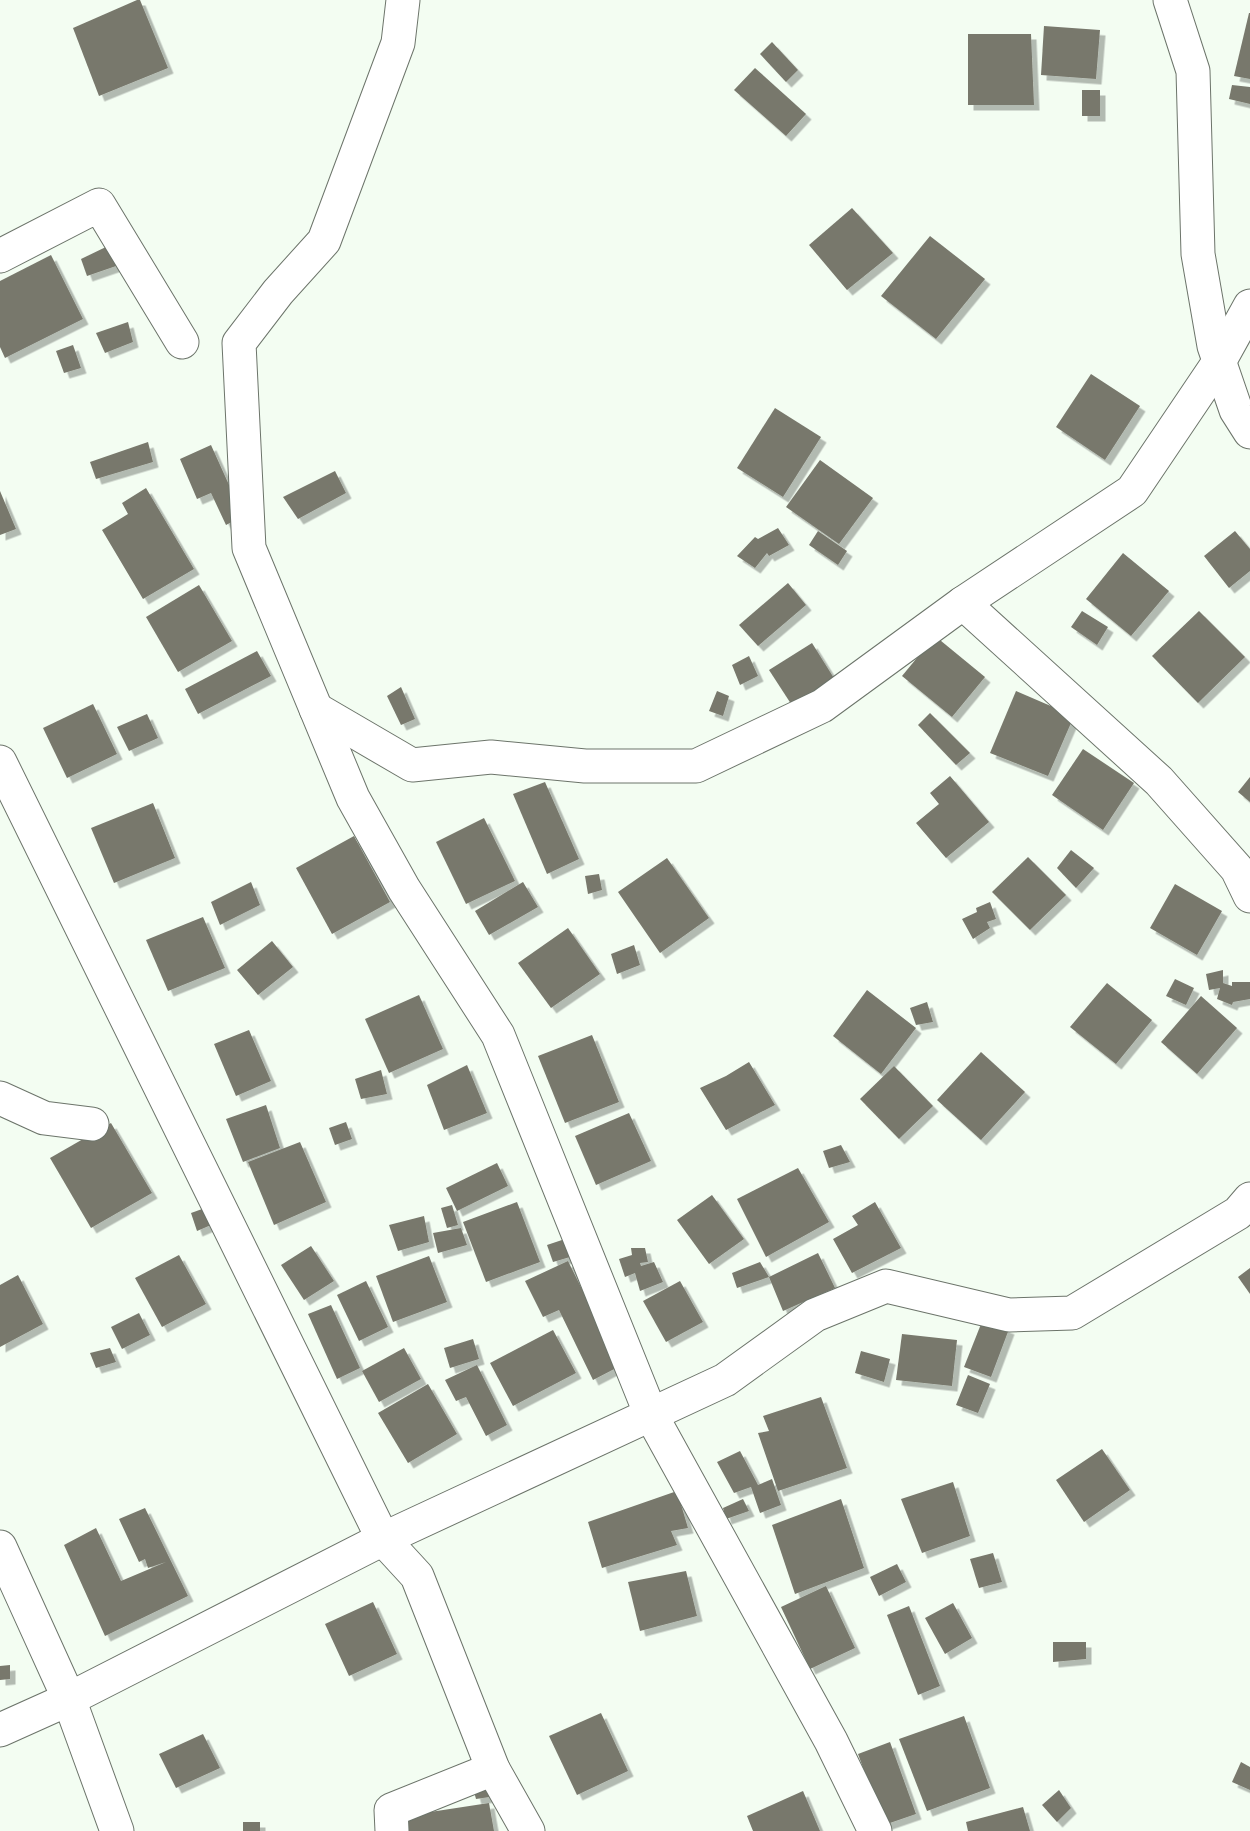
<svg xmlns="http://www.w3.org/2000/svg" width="1250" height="1831" viewBox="0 0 1250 1831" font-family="Quicksand,sans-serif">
<defs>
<filter id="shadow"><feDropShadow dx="5.5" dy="5.5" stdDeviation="0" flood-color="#0004"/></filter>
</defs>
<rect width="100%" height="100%" fill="#f3fdf2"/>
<!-- building -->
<g fill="#78786c" filter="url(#shadow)">
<path d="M137,0h3l28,68 -69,28 -26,-68z"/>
<path d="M1249,13h1v66l-16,-3z"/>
<path d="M1044,26l56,4 -4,49 -55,-4z"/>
<path d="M968,34h63l3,71h-66z"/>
<path d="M772,42l26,28 -12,12 -26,-28z"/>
<path d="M755,68l51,46 -20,22 -52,-46z"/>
<path d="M1232,85l18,2v17l-21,-5z"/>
<rect x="1082" y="90" width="18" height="26"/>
<path d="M852,208l41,45 -46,37 -38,-45z"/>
<path d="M930,236l55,43 -49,60 -55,-43z"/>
<path d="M110,245l9,20 -32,11 -6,-17z"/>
<path d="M51,255l32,64 -78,39 -5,-11v-66z"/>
<path d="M128,322l5,20 -28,11 -9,-20z"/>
<path d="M73,345l8,23 -17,5 -8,-22z"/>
<path d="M1091,374l49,32 -35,54 -49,-33z"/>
<path d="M775,408l46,29 -38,60 -46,-29z"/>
<path d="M148,442l5,20 -57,17 -6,-17z"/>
<path d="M211,445l32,71 -17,9 -15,-32 -14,6 -17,-40z"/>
<path d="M820,460l53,38 -34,46 -53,-37z"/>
<path d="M335,471l11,22 -48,26 -15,-22z"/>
<path d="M146,488l48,81 -51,30 -41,-69 26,-16 -6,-11z"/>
<path d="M0,491l16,38 -16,6z"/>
<path d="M778,528l11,17 -20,11 -2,-3 -12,15 -18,-12 18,-19 3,2z"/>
<path d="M818,531l29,20 -9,14 -29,-20z"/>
<path d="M1235,531l15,18v22l-21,17 -25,-32z"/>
<path d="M1123,553l46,38 -38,45 -45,-37z"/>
<path d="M788,583l18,22 -48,41 -19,-21z"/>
<path d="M199,585l33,56 -54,31 -32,-55z"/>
<path d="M1082,611l26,16 -11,18 -26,-18z"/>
<path d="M1199,611l46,46 -47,46 -46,-47z"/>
<path d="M935,636l50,41 -33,40 -50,-41z"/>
<path d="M812,643l25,40 -42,27 -26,-40z"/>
<path d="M257,651l14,25 -73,38 -13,-25z"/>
<path d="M749,656l9,20 -18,9 -8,-20z"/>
<path d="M401,687l14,32 -14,6 -14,-29z"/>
<path d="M717,691l12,5 -6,20 -14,-5z"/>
<path d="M1016,691l58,25 -26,60 -58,-23z"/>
<path d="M93,704l24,50 -50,24 -24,-50z"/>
<path d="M930,713l40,40 -14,12 -38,-40z"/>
<path d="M147,714l11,24 -29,13 -12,-24z"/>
<path d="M1083,749l51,34 -31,47 -51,-35z"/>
<path d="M950,776l39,46 -43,36 -30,-35 23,-19 -9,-11z"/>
<path d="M1250,777v25l-12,-10z"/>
<path d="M545,782l34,77 -32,15 -34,-80z"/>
<path d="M153,803l22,55 -61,25 -23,-55z"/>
<path d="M484,818l31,63 -49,23 -30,-62z"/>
<path d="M354,836l36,66 -58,32 -36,-66z"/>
<path d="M1071,850l23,18 -18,20 -19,-20z"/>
<path d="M1028,857l38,38 -36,35 -38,-38z"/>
<path d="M667,858l42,60 -49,35 -42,-61z"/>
<path d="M599,874l3,16 -14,4 -3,-18z"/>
<path d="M251,882l9,23 -40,20 -9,-23z"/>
<path d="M523,882l15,25 -49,28 -14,-24z"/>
<path d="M1175,884l47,27 -25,44 -47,-27z"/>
<path d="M990,902l6,17 -9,3 3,6 -17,11 -11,-20 15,-7 -1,-4z"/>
<path d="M203,917l22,51 -57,23 -22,-51z"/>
<path d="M568,928l32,46 -49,34 -33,-45z"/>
<path d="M272,941l21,26 -35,28 -21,-25z"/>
<path d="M634,945l6,20 -23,9 -6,-20z"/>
<path d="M1223,970v13l9,3v-4h18v17l-17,3 -1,3 -15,-6 3,-11 -11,2 -3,-16z"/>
<path d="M1175,979l19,9 -8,17 -20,-9z"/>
<path d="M1107,983l45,37 -36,44 -46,-37z"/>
<path d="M867,990l49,38 -35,46 -48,-38z"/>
<path d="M419,995l24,54 -54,24 -24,-54z"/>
<path d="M1201,996l36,32 -40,46 -36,-32z"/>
<path d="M927,1002l6,20 -17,3 -6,-17z"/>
<path d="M249,1030l22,51 -35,15 -22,-52z"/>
<path d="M592,1035l27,67 -54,21 -27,-67z"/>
<path d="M981,1052l44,40 -44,48 -44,-40z"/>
<path d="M749,1062l26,43 -49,25 -26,-42 26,-12z"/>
<path d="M467,1065l20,48 -43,17 -17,-45z"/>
<path d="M894,1066l39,40 -34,33 -39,-40z"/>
<path d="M381,1070l6,24 -26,5 -6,-20z"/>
<path d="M266,1105l14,43 -37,14 -17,-43z"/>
<path d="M629,1113l22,48 -55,24 -21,-49z"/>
<path d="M346,1122l6,17 -17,6 -6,-17z"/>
<path d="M111,1123l41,70 -61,35 -41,-70z"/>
<path d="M300,1142l26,60 -52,23 -26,-63z"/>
<path d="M841,1145l9,17 -21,6 -6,-17z"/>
<path d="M497,1163l11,23 -51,25 -11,-23z"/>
<path d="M798,1168l31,54 -63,35 -29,-58z"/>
<path d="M712,1195l32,44 -35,25 -32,-44z"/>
<path d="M517,1202l23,60 -54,20 -23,-60z"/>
<path d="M875,1202l26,46 -49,25 -19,-34 25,-14 -6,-9z"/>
<path d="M452,1205l6,20 -11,3 -6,-20z"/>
<path d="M205,1208l6,17 -14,6 -6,-18z"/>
<path d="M424,1216l5,26 -31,9 -9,-26z"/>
<path d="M461,1228l6,17 -29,8 -5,-20z"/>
<path d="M565,1239l5,18 -17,5 -6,-17z"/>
<path d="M311,1246l23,35 -30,19 -23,-35z"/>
<path d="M631,1248h14l3,14 -8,1 1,3 13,-4 9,20 -23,9 -5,-18 -10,4 -6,-18 13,-4z"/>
<path d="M818,1253l17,35 -52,23 -14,-34 -32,11 -5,-15 28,-11 9,15z"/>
<path d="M179,1255l27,49 -44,23 -27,-49z"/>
<path d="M429,1256l18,46 -54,20 -17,-46z"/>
<path d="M568,1261l52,105 -27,14 -34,-70 -16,7 -18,-36z"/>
<path d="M1250,1268v26l-12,-17z"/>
<path d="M18,1275l25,49 -43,23v-62z"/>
<path d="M366,1281l22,46 -29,14 -22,-46z"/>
<path d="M680,1281l23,41 -37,20 -23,-41z"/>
<path d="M331,1305l29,63 -23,11 -29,-65z"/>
<path d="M139,1313l11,22 -28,14 -11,-22z"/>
<path d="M983,1319l26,10 -18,48 -27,-10z"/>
<path d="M553,1330l23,43 -63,33 -23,-43z"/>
<path d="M902,1334l55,6 -5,46 -56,-6z"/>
<path d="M473,1339l6,20 -29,9 -6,-20z"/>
<path d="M110,1348l6,14 -20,6 -6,-15z"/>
<path d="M404,1348l17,31 -42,23 -17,-31z"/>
<path d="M861,1351l29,8 -6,23 -29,-9z"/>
<path d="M477,1365l30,60 -21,11 -20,-39 -10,4 -11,-21z"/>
<path d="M968,1375l22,9 -12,29 -22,-8z"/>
<path d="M428,1384l29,50 -49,29 -30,-50z"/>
<path d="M821,1397l26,71 -69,23 -20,-58 11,-2 -6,-15z"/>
<path d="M1102,1449l28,41 -46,32 -28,-42z"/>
<path d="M740,1451l18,34 14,-6 9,26 -21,8 -9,-26 -17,6 -17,-31z"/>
<path d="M953,1482l17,54 -48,17 -21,-54z"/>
<path d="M677,1491l11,37 -17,3 6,14 -75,23 -14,-46z"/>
<path d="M743,1499l6,12 -23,8 -3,-11z"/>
<path d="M841,1499l23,69 -69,26 -23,-69z"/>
<path d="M145,1508l43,88 -83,40 -41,-91 32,-17 25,53 45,-19 -18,6 -3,-9 -6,3 -20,-43z"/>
<path d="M993,1553l9,29 -23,6 -9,-29z"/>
<path d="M897,1564l9,18 -27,14 -9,-19z"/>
<path d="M686,1571l11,45 -57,15 -12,-49z"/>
<path d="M826,1586l29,62 -45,21 -29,-62z"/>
<path d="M373,1602l24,52 -48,22 -24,-52z"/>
<path d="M953,1603l19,35 -27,16 -20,-36z"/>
<path d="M909,1606l31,80 -22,9 -31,-80z"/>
<path d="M1053,1642h33v17l-33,3z"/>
<path d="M10,1665v14l-10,1v-14z"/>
<path d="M601,1713l27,58 -51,24 -28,-59z"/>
<path d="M964,1716l26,72 -63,23 -28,-72z"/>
<path d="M203,1734l17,34 -44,20 -17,-34z"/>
<path d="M890,1742l26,72 -32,11 -26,-71z"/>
<path d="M1241,1762l9,5v23l-18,-8z"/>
<path d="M493,1782l3,14 -20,3 -3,-11z"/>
<path d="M1059,1790l12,18 -14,14 -15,-17z"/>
<path d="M803,1791l17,40h-67l-6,-15z"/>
<path d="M489,1803l5,28h-88l-2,-15z"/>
<path d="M1023,1807l7,24h-62l-2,-9z"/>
<rect x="243" y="1822" width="17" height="9"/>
</g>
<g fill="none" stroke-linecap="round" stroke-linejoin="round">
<!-- minor casing -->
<g stroke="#6c746a" stroke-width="35">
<g id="minor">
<path d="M403,0l-5,43 -74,198 -46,51 -39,51 10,205 104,250 51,91 94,146 153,380 180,326 44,90"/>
<path d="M1170,0l23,71 5,183 16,92 22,64 14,22"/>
<path d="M0,256l99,-51 83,137"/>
<path d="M963,603l196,178 78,88 13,27"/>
<path d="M316,709l96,56 79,-8 94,9h111l126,-60 141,-103 169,-112 87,-129 31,-56"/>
<path d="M0,762l383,777 34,37 76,193 35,62"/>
<path d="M0,1098l44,20 48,6"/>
<path d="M0,1547l69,152 48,132"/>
<path d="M0,1730l69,-31 314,-160 342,-159 90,-65 71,-29 123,29 63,-2 166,-100 12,-14"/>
<path d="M392,1831l-1,-21 102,-41"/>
</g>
</g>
<!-- minor -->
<use href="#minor" stroke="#fff" stroke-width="33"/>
</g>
</svg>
